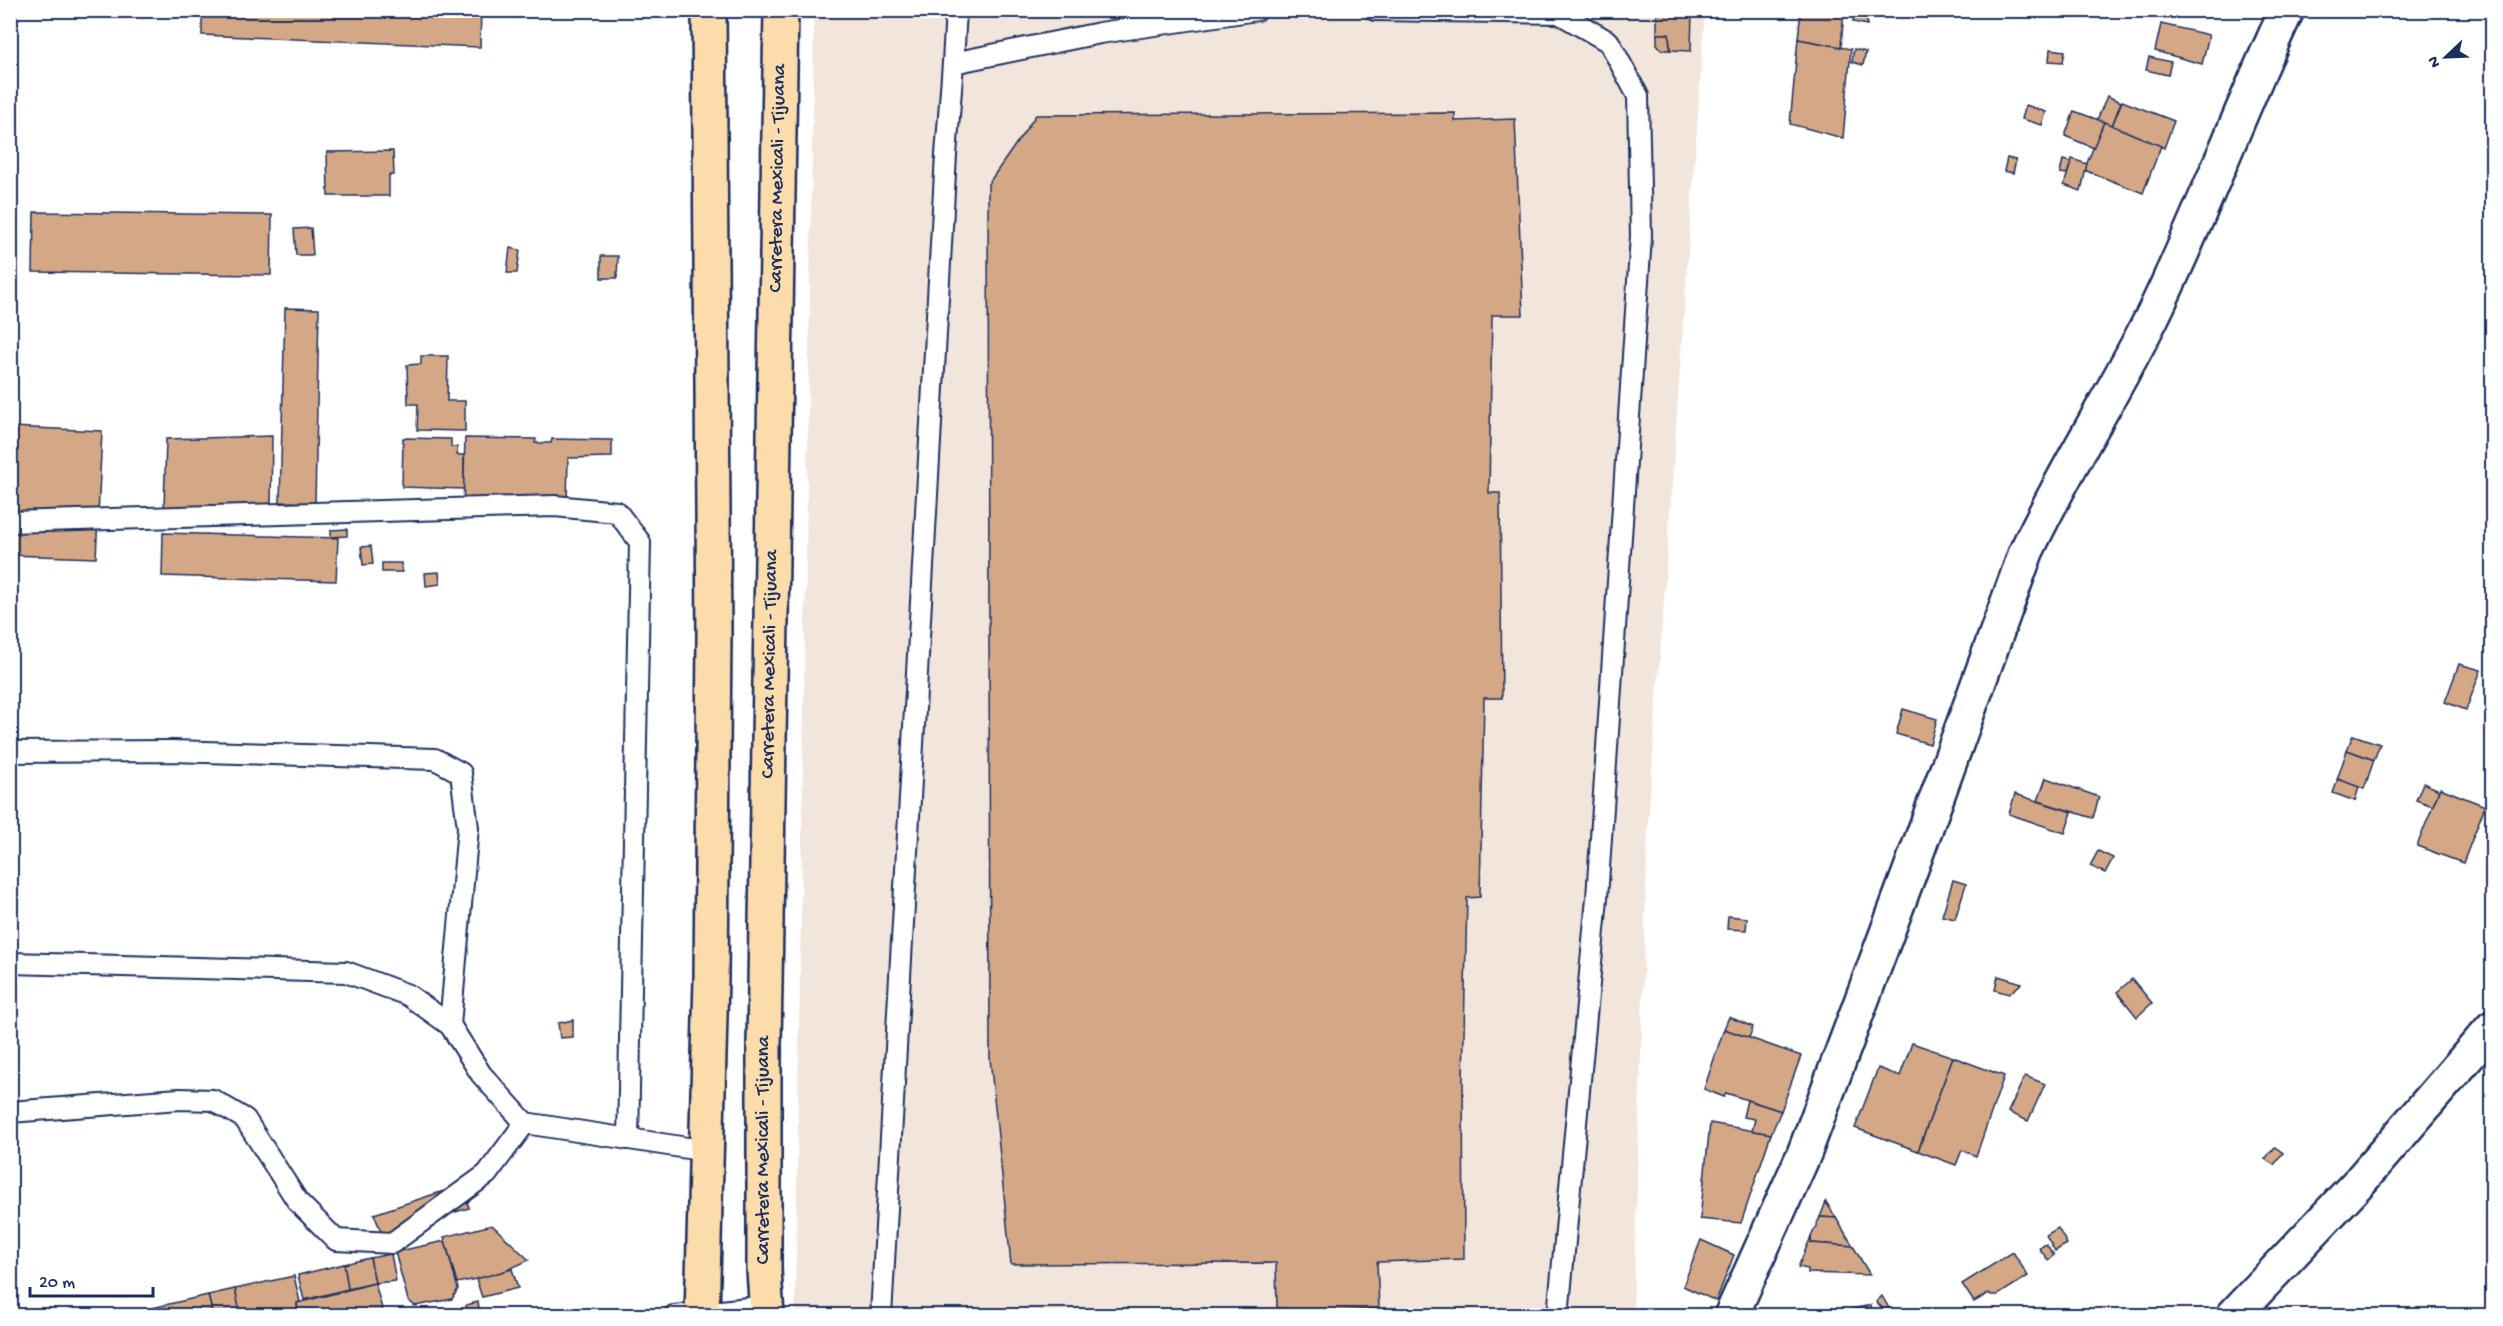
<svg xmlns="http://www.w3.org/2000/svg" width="2503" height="1326" viewBox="0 0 2503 1326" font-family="'Gochi Hand',sans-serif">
<rect width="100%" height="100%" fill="#fff"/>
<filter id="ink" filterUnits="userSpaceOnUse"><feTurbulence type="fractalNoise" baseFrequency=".0167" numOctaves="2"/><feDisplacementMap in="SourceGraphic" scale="12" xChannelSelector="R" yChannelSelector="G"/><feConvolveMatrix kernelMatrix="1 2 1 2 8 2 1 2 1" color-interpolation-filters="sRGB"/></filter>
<g filter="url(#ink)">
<!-- built -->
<path fill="#f2e5db" d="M814,11h891l-57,815 -15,489h-838z"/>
<!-- building -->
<g fill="#d4a886" stroke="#1b2f5e" stroke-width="1.5">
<path d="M202,10h279l-1,37 -278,-12z"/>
<path d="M1657,10h35l-1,41 -21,-1 -1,-16h-12z"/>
<path d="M1801,10h43l-3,37 -43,-8z"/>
<path d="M1854,10h14l-1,15 -14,-3z"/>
<path d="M2161,24l48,11 -7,29 -47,-13z"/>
<path d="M1657,34h12l1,16h-8l-5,-6z"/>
<path d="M1798,39l53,10 -8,89 -53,-14z"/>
<path d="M1854,49l12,3 -3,13 -11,-3z"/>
<path d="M2050,49l15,2 -2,11 -14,-1z"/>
<path d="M2149,57l22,5 -3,13 -22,-5z"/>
<path d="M2107,96l14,6 -9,24 -15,-6z"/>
<path d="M2122,101l52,20 -10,27 -52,-22z"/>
<path d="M2026,105l20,7 -4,13 -20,-6z"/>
<path d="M2074,111l30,11 -10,26 -29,-12z"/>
<path d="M1455,113v8l60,-2 8,196h-31l-3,178h11l2,205h-18l-4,199 -13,1 -4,182 1,179 -87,3 2,47 -39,2v5h-55v-8h-8l-1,-45 -265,1 -21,-206 -2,-874 48,-69z"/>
<path d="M2104,122l57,24 -18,47 -59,-23z"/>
<path d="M393,151l1,24h-5v21h-61l-1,-44z"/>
<path d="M2007,158l9,2 -3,13 -9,-2z"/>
<path d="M2072,159l15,5 -6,27 -17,-6z"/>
<path d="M2063,160l8,2 -4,12 -7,-1z"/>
<path d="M34,212l238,3 -1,60 -238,-3z"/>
<path d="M311,228l2,27h-17l-2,-26z"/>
<path d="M510,248l10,2 -3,23h-10z"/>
<path d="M601,256h17l-1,22h-16z"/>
<path d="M285,308l34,1 -4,194 -35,-1z"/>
<path d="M421,356h27l-1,45h18v30l-48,-1 1,-26h-10l-1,-39 14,-1z"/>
<path d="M10,427l92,4 -6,127 -86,-3z"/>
<path d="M272,436l-1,69 -107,3 2,-69z"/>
<path d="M403,438l48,1v8h6v8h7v34l-62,-2z"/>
<path d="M465,438l71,1 -1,4h16l1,-4 60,1v17l-44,1 -1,45 -104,7z"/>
<path d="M347,529v7l-16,1v-7z"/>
<path d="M163,533l175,5 -2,43 -174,-5z"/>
<path d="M371,546l2,18 -10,1 -2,-18z"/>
<path d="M382,563h19l1,9h-20z"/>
<path d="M439,572l1,12 -14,2 -1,-13z"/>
<path d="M2459,664l22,6 -15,40 -21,-8z"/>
<path d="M1903,709l34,10 -7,25 -34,-10z"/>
<path d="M2353,735l27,9 -6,16 -27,-10z"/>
<path d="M2347,750l27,10 -10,29 -27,-9z"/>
<path d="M2046,778l53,19 -6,21 -55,-17z"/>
<path d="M2338,779l21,8 -4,14 -22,-8z"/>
<path d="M2423,783l16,7 -6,16 -17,-6z"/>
<path d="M2440,788l45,18 -22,57 -46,-17z"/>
<path d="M2015,794l57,18 -7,21 -56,-19z"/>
<path d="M2098,851l15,7 -8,15 -15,-7z"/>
<path d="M1953,880l13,4 -11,35 -13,-3z"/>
<path d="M1728,916l19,2 -1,12 -19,-1z"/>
<path d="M1998,976l24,7 -13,11 -14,-4z"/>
<path d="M2132,979l20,24 -15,14 -20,-25z"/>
<path d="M1729,1017l24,10 -4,11 -25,-9z"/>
<path d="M573,1020v17l-13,1 -2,-15z"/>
<path d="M1724,1029l77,27 -20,55 -55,-18 -2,4 -20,-8z"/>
<path d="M1912,1043l41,14 -35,94 -63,-23 23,-60 22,8z"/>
<path d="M1953,1057l51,19 -28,80 -14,-6 -6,15 -38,-14z"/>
<path d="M2025,1076l20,8 -17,37 -20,-9z"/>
<path d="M1747,1100l34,11 -10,23 -19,-3 3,-12 -12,-2z"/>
<path d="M1710,1123l61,11 -30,89 -41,-4z"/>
<path d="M2275,1147l8,6 -9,12 -9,-6z"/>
<path d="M462,1185l7,23 -87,26 -8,-20z"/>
<path d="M1826,1202l10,16 -16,-1z"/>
<path d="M1820,1217l16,1 17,28 -42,-3v-6z"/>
<path d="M492,1225l37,35 -33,15 -39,8 -13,-46z"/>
<path d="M2058,1228l9,16 -12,7 -9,-16z"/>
<path d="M1811,1237v6l42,3 17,29 -62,-2v-4l-10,-2z"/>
<path d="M1701,1240l33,15 -18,46 -33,-15z"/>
<path d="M445,1241l13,48 -6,10 -37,7 -7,-6 -13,-48z"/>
<path d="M2046,1244l8,11 -6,5 -9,-12z"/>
<path d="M2013,1252l15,24 -30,19h-7l-2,-2 -15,9 -12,-18z"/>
<path d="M391,1254l5,27 -21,2 -5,-25z"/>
<path d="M370,1258l5,25 -27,6 -4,-25z"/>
<path d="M344,1264l4,25 -44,11 -6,-25z"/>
<path d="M512,1269l6,19 -36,9 -6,-18z"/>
<path d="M294,1276l6,26 -3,1 2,13h-59l-5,-27z"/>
<path d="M375,1283l9,33h-85l-2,-13z"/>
<path d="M235,1289l5,23 -27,4 -5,-21z"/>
<path d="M208,1295l5,21h-59l-2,-8z"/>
<path d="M1882,1296l8,14 -2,3 -12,-11z"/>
<path d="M478,1302l2,13 -12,1 -2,-11z"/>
<path d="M1871,1305l1,11h-18l-2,-7z"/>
</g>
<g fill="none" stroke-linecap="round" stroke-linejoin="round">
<!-- lane casing -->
<g stroke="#1b2f5e" stroke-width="24">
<g id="lane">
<path d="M1375,10l184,3 50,29 29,54 3,140 -44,662 -39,418"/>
<path d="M953,63l3,-53"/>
<path d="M10,522l545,-16 62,6 23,30 -12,597"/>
<path d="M10,752l162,-1 263,8 26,14 7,55 -18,197"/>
<path d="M10,963l336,9 62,23 42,30 31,49 44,49 182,28"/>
<path d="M10,1112l169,-13 34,1 32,19 53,83 38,38 56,3 95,-69 38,-51"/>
<path d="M674,1316l93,-10"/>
<path d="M881,1316l65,-1161 7,-92 147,-30 157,-23"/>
</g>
</g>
<!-- street casing -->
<g stroke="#1b2f5e" stroke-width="38">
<g id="street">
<path d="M1731,1316l73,-162 105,-280 117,-322c38,-81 87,-157 127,-237 49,-100 86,-204 134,-305"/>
<path d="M2233,1316l128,-136 131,-152"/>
</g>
</g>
<!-- highway casing -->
<g stroke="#1b2f5e" stroke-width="38">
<g id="highway">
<path d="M702,1316l9,-337 3,-344 -5,-625"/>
<path id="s1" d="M767,1316l-3,-46v-225l17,-1035"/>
</g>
</g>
<!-- lane -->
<use href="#lane" stroke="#fff" stroke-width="20"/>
<!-- street -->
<use href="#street" stroke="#fff" stroke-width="33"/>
<!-- highway -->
<use href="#highway" stroke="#fddcac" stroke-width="33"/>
</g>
</g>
<g text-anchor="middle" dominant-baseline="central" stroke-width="4.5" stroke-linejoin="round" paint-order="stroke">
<!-- street labels -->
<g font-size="20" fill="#1b2f5e" stroke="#fff">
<text stroke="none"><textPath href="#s1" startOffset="1138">Carretera Mexicali - Tijuana</textPath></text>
<text stroke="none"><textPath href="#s1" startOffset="652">Carretera Mexicali - Tijuana</textPath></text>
<text stroke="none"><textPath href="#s1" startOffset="166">Carretera Mexicali - Tijuana</textPath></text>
</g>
</g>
<!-- margin -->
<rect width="2503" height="1326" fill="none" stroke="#fff" stroke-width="36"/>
<rect x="18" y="18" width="2467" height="1290" fill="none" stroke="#1b2f5e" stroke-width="2" filter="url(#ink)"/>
<!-- north arrow -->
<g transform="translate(2446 57) rotate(247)" stroke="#ffffff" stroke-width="4.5" paint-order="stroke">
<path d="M0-4.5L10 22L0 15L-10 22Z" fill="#1b2f5e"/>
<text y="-9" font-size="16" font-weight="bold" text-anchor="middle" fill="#1b2f5e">N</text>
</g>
<!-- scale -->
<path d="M30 1287v9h123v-9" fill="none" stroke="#1b2f5e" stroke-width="3"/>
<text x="39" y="1287" font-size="18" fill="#1b2f5e" stroke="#ffffff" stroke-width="4.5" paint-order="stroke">20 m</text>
</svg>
